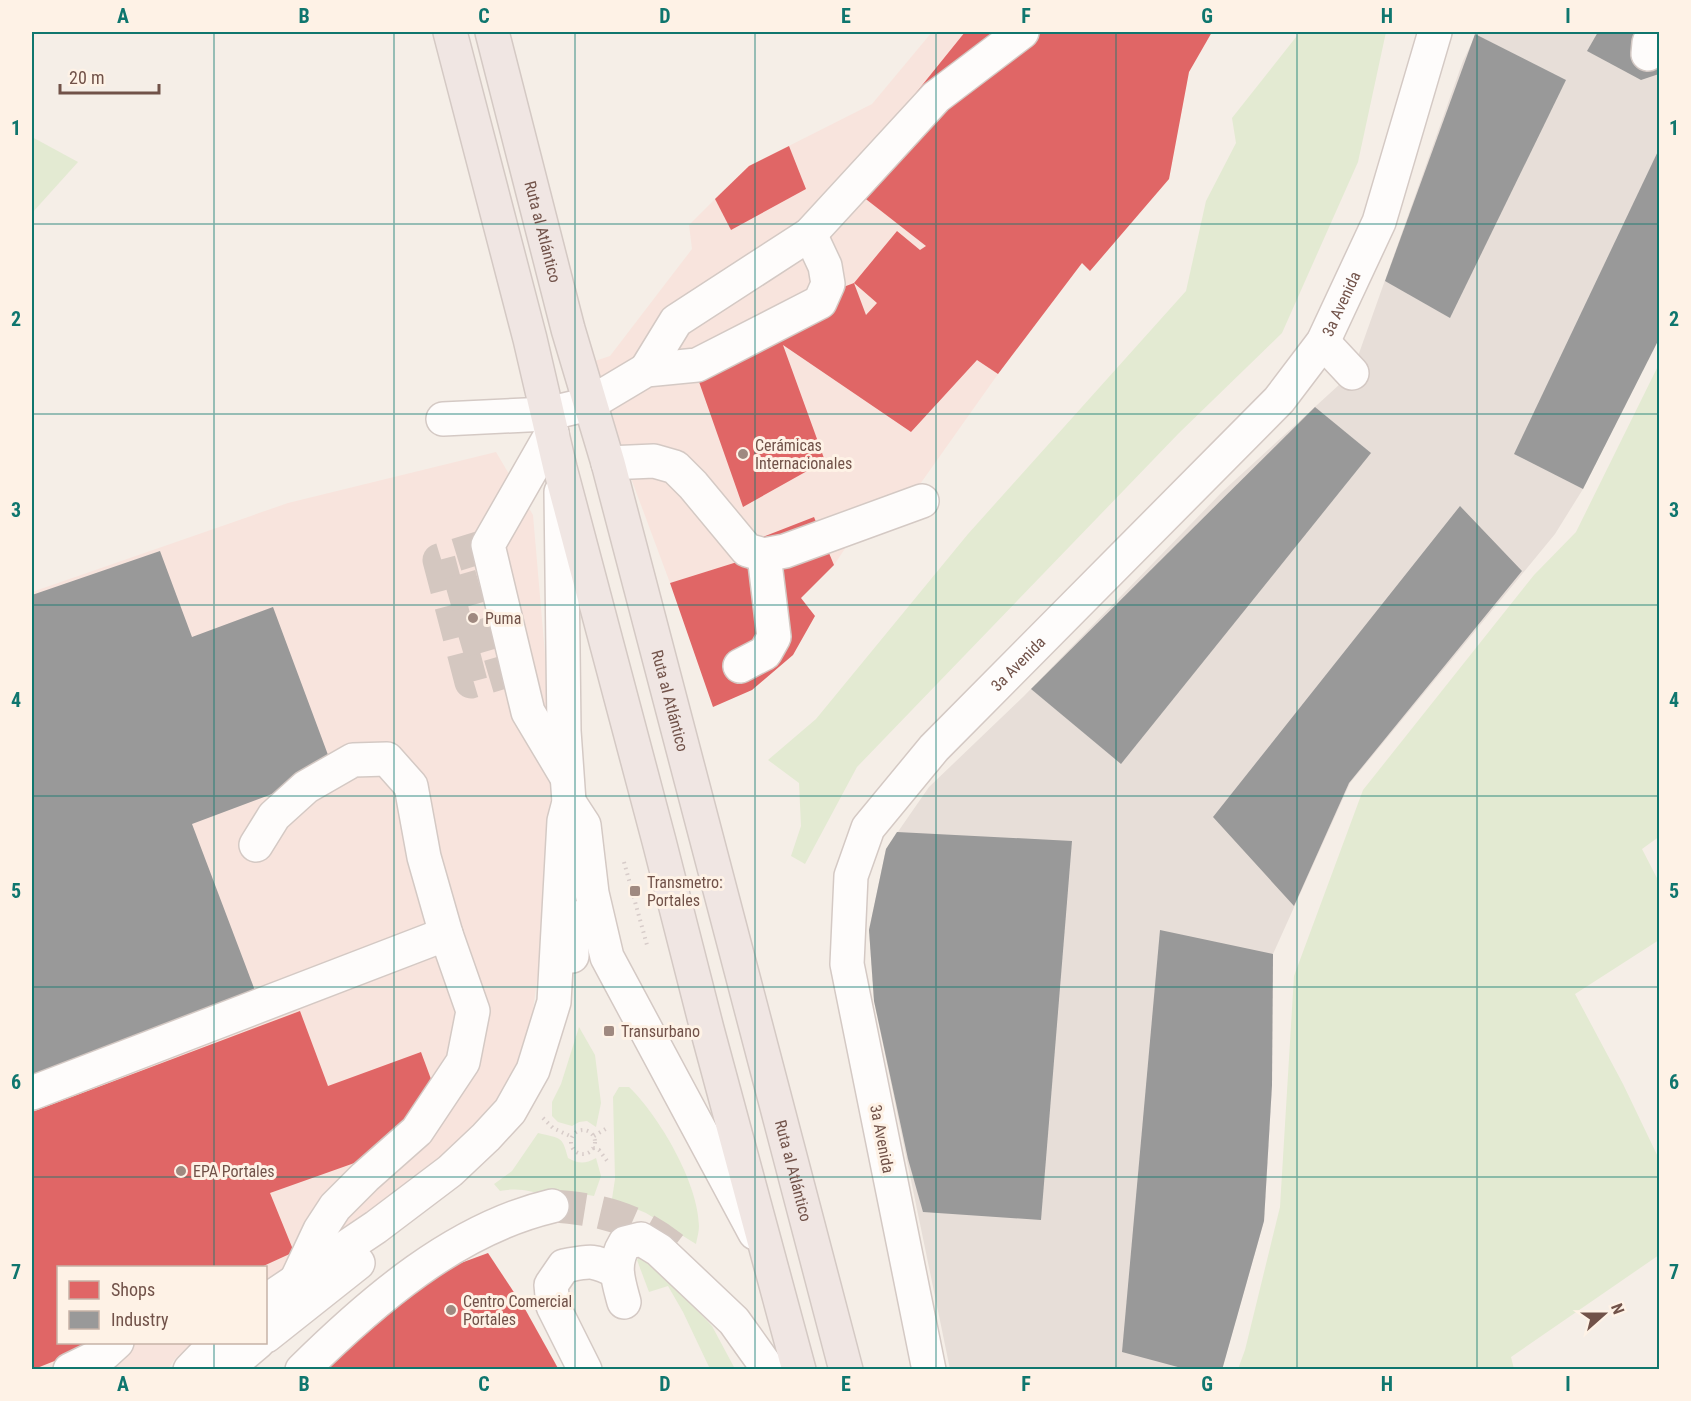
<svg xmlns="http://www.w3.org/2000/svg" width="1691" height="1401" viewBox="0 0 1691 1401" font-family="'Roboto Condensed',sans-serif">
<rect width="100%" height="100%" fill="#f5eee7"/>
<!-- commercial -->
<g fill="#f8e4dd">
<path d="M932,32h280l-23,40 -20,107 -79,92 -8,-8 -84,111 -109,154 -21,-14 -34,51 -20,-48 -67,26 6,14 -83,26 -61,-164 -14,-58 15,-5 82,-107 -3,-24 26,-26 34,-33 123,-62z"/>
<path d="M496,452l37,63 23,267 -3,81 -23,169 -19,53 -34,43 -32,31 -110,79 -69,41v-11h-208v74l134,1 -17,16 -7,10h-136v-777l256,-89z"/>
</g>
<!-- industrial -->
<path fill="#e7ded8" d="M1477,32h182v305l-76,152 -28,45 -205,249 -77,171 -1,131 -8,136 -42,148h-272l-76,-368 -5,-71 17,-81 43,-62 95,-91 198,-204 130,-119 111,-312z"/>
<!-- green -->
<g fill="#e3ead2">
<path d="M1300,32h86l-28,130 -76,171 -103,100 -322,334 -52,97 -14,-8 10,-30 -2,-43 -31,-23 48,-41 152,-185 218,-243 20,-90 30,-58 -4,-25z"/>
<path d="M32,137l46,25 -46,51z"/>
<path d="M1659,364l1,472 -18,13 17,33v58l-84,54 48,90 36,75v96l-148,102 3,12h-276l7,-19 35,-143 14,-231 69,-186 171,-215 42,-43z"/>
<path d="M579,1027l16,28 6,48 -5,24 -9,-6 -8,1 -7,4 -14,-4 -6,-6v-14l9,-18z"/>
<path d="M619,1087h10c30,29 69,95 70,139 0,6 -2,12 -3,18l-50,-31 -34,-14 3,-20 -2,-82z"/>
<path d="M538,1133c23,6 24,2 30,25 11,6 17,6 28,0l5,18 -7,20c-16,-3 -31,-2 -47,-2 -19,-2 -26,-7 -47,-3l-6,-7 18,-13z"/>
<path d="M643,1253l69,73 23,43h-25l-27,-57 -15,-26 -19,6 -12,-32z"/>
</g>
<!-- shops -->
<g fill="#e06666" fill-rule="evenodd">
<path d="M965,32h247l-23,40 -20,107 -79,92 -8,-8 -84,111 -21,-14 -66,72 -128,-87 42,116 -82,46 -45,-128 84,-69 72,-27 43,-52 23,19 6,-4 -82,-64zM854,283l23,20 -11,12z"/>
<path d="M789,146l17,43 -75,41 -16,-31 34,-33z"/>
<path d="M814,517l20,48 -33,33 14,18 -22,39 -41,35 -39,17 -43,-124 83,-26 -6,-14z"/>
<path d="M300,1011l28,75 93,-34 17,46 -47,52 -121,43 24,59 -35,16h-201v74h33l1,4 -60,24v-258z"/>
<path d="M488,1253l37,56 34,61h-248l139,-103z"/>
</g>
<!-- industry -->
<g fill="#999">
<path d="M1598,32h54l8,3 -1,39 -18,6 -54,-29z"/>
<path d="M1475,34l91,46 -116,238 -65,-37z"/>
<path d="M1660,147v190l-77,152 -69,-35z"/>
<path d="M1315,407l56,46 -250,311 -90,-75z"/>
<path d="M1460,506l62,65 -173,212 -55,123 -81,-89z"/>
<path d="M160,551l32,86 81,-30 61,164 -142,53 65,172 -225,85v-486z"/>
<path d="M897,832l175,9 -31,379 -118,-8 -15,-53 -34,-158 -5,-71 17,-81z"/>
<path d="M1160,930l113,24 -1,131 -8,136 -42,149h-33l-67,-18z"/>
</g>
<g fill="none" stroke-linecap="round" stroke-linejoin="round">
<!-- minor-tunnel -->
<g stroke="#d4c7c0" stroke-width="33" stroke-dasharray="33 16" stroke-linecap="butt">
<path d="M488,545l-49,15 32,122 47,-14"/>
<path d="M448,595l49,-14"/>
<path d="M460,642l48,-14"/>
<path d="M552,1206c48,3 83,12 121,42"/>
</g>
<!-- minor casing -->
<g stroke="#d4c9c4" stroke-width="36">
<g id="minor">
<path d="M1648,54l1,-11 4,-11"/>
<path d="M1323,342l29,31"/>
<path d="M646,370l30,-49 134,-87 126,-137 86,-65"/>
<path d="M443,419l104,-5 42,-10 57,-34 51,-5 123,-63 8,-18 -3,-18 -15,-32"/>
<path d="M552,433l-64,112 40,167 37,62"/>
<path d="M608,463l46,-2 21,6 18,18 54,65 17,5 21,-4 137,-50"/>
<path d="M740,666l25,-13 9,-16 -10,-82"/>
<path d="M569,802l15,23 8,68 15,64 148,276"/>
<path d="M256,845l18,-29 32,-29 47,-27 34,-1 24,27 13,71 22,77"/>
<path d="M572,956v-25l5,-13 10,-2 11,8"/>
<path d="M32,1093l414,-159 27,77 -10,51 -46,69 -52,46 -30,30 -15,23 -24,51"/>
<path d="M266,1301l110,-74 74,-56 36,-34 24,-26 23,-41 21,-68 10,-181 5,-19 -5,-71 -3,-239"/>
<path d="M624,1302c-6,-22 -12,-38 1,-59l16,-4 18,11 75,71 35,49"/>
<path d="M266,1336l92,-73"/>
<path d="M70,1370l35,-17 12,-11"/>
<path d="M190,1370l27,-28"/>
<path d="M225,1370l33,-28"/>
<path d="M302,1370c70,-69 153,-141 250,-164"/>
<path d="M585,1370l-32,-64 -2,-21 13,-19c26,-5 28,-7 52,5"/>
<path id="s1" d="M929,1370l-82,-406 4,-88 17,-48 66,-80 345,-348 44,-58 56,-120 56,-190"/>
</g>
</g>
<!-- highway casing -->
<g stroke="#d4c9c4" stroke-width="36">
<g id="highway">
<path d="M450,32l80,307 30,129 99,373 48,188 92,341"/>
<path id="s2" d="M492,32l76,297 40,134 238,907"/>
</g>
</g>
<!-- path -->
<g stroke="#d7ccc9" stroke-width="4" stroke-dasharray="1.5 4.5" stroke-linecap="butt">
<path d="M624,862l23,83"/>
<path d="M543,1118l10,10 19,9"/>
<circle cx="583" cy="1142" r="12"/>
<path d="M594,1136l13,-8"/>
<path d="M593,1148l6,2 9,12"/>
</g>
<!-- minor -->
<use href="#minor" stroke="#fefcfb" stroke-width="33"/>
<!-- highway -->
<use href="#highway" stroke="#f0e6e3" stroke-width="33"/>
</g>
<!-- grid -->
<path fill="none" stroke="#0f766e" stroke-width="1.5" stroke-opacity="0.55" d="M214,32v1236M394,32v1338M575,32v1338M755,32v1338M936,32v1338M1116,32v1338M1297,32v1338M1477,32v1338M32,224h1628M32,414h1628M32,605h1628M32,796h1628M32,987h1628M32,1177h1628M214,1342v28"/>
<!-- markers -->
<g fill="#9f8980" stroke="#fef2e6" stroke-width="2">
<circle cx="743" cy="454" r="6"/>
<circle cx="473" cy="618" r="6"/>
<rect x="629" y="885" width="12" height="12" rx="3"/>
<rect x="603" y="1025" width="12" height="12" rx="3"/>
<circle cx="181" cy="1171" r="6"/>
<circle cx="451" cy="1310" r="6"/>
</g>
<g text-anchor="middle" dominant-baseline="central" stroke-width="6" stroke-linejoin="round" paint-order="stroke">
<!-- street labels -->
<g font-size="16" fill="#715249" stroke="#fef2e6">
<text stroke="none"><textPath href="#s2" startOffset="206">Ruta al Atlántico</textPath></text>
<text stroke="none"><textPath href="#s1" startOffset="1262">3a Avenida</textPath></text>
<text stroke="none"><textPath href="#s1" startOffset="776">3a Avenida</textPath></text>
<text stroke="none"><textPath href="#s2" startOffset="692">Ruta al Atlántico</textPath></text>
<text transform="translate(882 1139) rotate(79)">3a Avenida</text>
<text stroke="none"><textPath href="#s2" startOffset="1178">Ruta al Atlántico</textPath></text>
</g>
<!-- poi labels -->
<g font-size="16" fill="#715249" stroke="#fef2e6" text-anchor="start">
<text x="755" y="445">Cerámicas<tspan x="755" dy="18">Internacionales</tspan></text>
<text x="485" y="618">Puma</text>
<text x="647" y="882">Transmetro:<tspan x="647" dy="18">Portales</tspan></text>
<text x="621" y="1031">Transurbano</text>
<text x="193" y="1171">EPA Portales</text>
<text x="463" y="1301">Centro Comercial<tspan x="463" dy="18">Portales</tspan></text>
</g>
</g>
<!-- border -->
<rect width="1691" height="1401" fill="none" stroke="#fef2e6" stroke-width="66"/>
<!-- legend -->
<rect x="57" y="1266" width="210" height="78" fill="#fef2e6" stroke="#c6b2a7" stroke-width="1.5"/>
<rect x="69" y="1281" width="30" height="18" fill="#e06666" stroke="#c6b2a7" stroke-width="1.5"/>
<text x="111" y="1296" font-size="18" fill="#715249">Shops</text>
<rect x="69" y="1311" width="30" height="18" fill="#999999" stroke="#c6b2a7" stroke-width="1.5"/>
<text x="111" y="1326" font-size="18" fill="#715249">Industry</text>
<!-- north arrow -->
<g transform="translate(1604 1314) rotate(69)" stroke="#fef2e6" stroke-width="4.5" paint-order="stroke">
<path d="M0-4.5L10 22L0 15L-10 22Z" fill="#715249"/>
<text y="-9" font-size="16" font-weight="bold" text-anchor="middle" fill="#715249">N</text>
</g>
<!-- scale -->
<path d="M60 84v9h99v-9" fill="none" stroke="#715249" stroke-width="3"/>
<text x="69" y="84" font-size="18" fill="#715249" stroke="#fef2e6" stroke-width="4.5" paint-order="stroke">20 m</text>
<rect x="33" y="33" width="1625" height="1335" fill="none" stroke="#0f766e" stroke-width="2"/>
<g font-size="20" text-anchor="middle" font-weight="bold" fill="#0f766e">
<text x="123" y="23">A</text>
<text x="304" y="23">B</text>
<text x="484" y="23">C</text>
<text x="665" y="23">D</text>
<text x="846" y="23">E</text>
<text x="1026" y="23">F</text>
<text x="1207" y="23">G</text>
<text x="1387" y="23">H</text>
<text x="1568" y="23">I</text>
<text x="16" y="135">1</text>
<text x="1674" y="135">1</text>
<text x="16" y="326">2</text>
<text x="1674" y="326">2</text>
<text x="16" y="517">3</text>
<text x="1674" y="517">3</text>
<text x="16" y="707">4</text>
<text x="1674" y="707">4</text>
<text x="16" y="898">5</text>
<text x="1674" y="898">5</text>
<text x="16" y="1089">6</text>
<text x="1674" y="1089">6</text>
<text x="16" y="1279">7</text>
<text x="1674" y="1279">7</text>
<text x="123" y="1391">A</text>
<text x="304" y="1391">B</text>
<text x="484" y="1391">C</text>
<text x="665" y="1391">D</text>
<text x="846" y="1391">E</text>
<text x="1026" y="1391">F</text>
<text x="1207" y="1391">G</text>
<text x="1387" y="1391">H</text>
<text x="1568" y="1391">I</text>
</g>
</svg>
